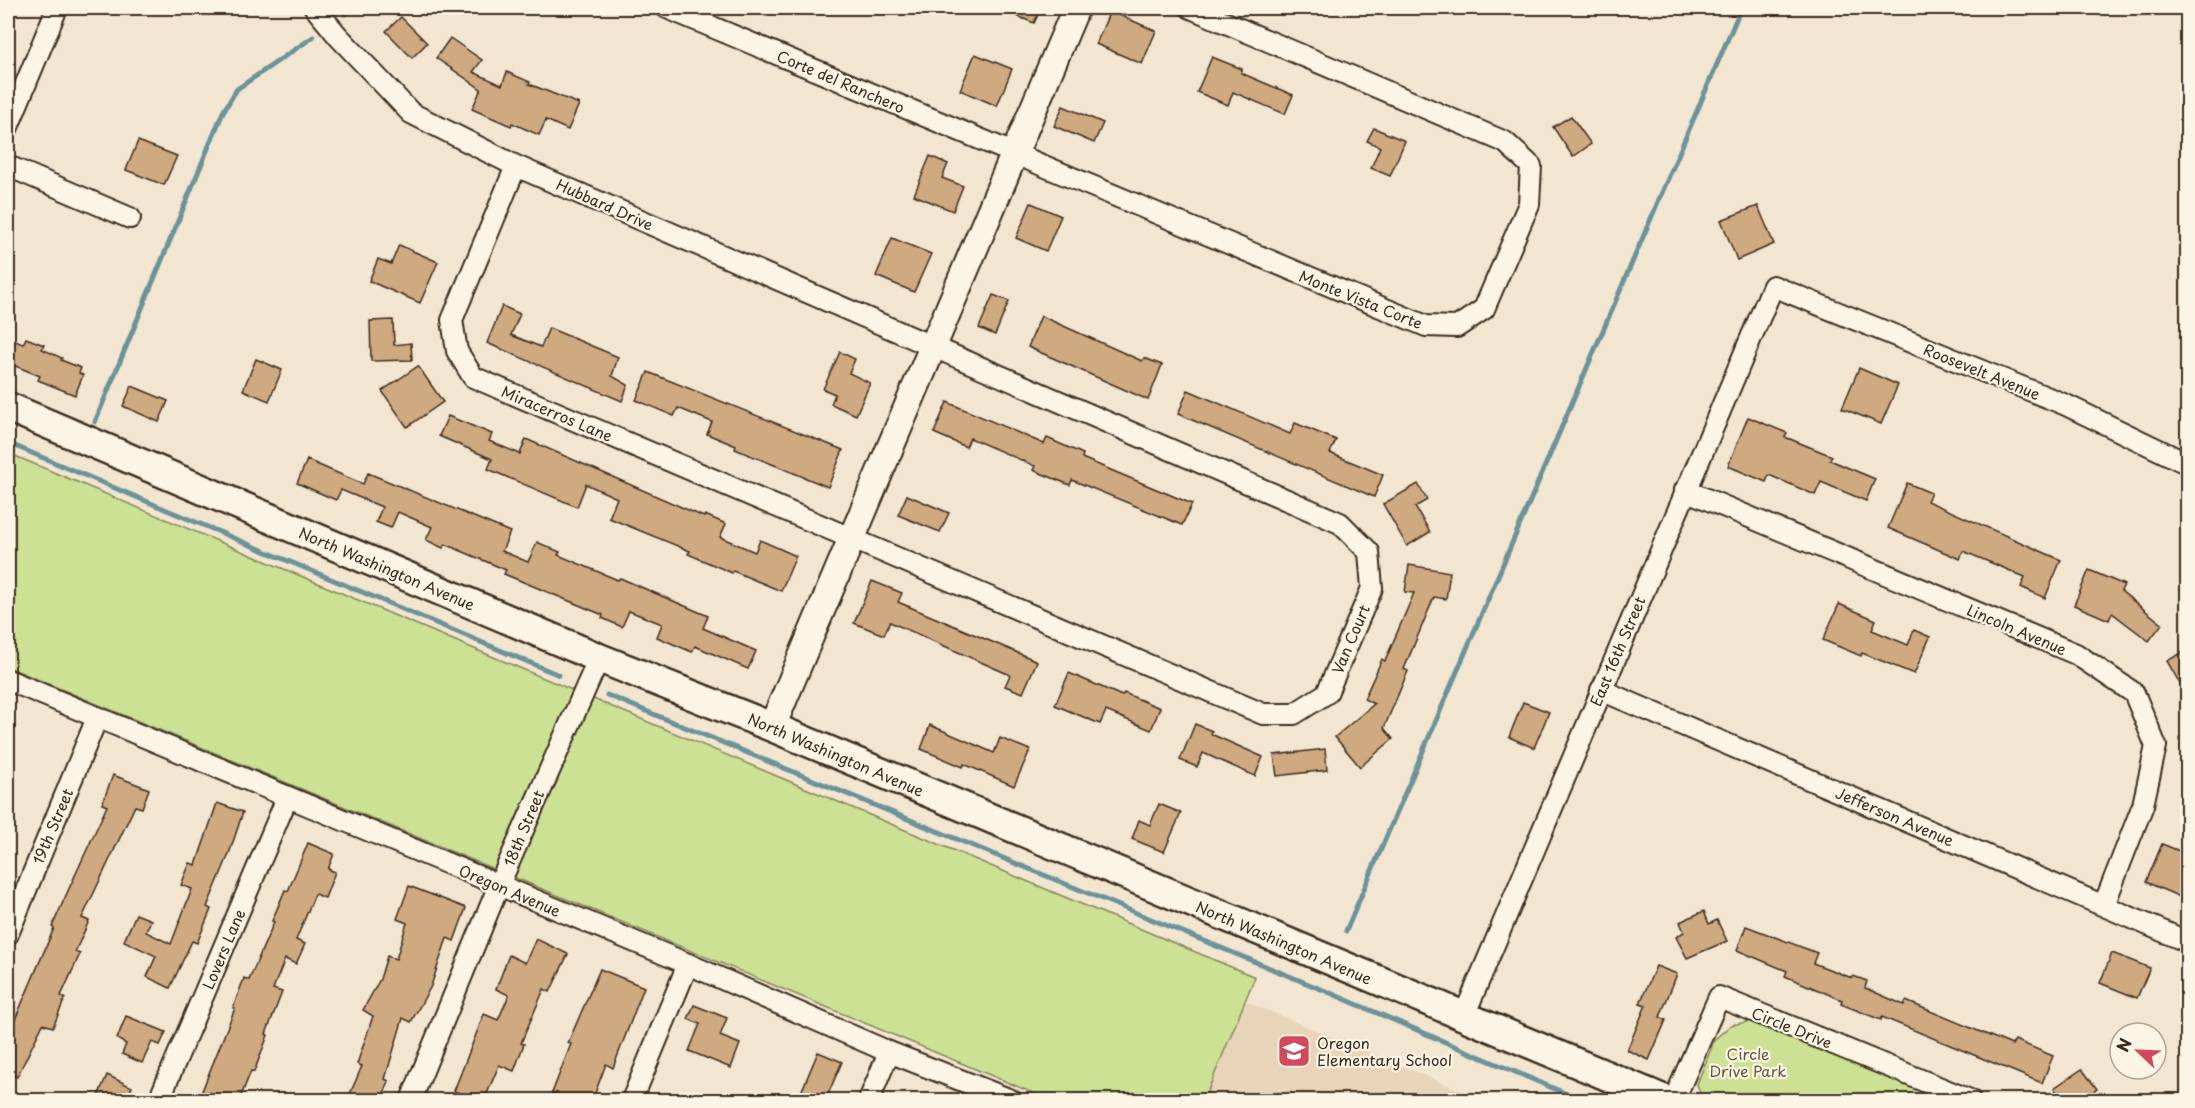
<svg xmlns="http://www.w3.org/2000/svg" width="2195" height="1108" viewBox="0 0 2195 1108" font-family="'Playpen Sans',sans-serif">
<rect width="100%" height="100%" fill="#f3e6d1"/>
<filter id="ink" filterUnits="userSpaceOnUse"><feTurbulence type="fractalNoise" baseFrequency=".0167" numOctaves="2"/><feDisplacementMap in="SourceGraphic" scale="12" xChannelSelector="R" yChannelSelector="G"/><feConvolveMatrix kernelMatrix="1 2 1 2 8 2 1 2 1" color-interpolation-filters="sRGB"/></filter>
<g filter="url(#ink)">
<!-- built -->
<path fill="#e8d4b9" d="M1245,1001l238,99h-279z"/>
<!-- green -->
<g fill="#cde195" stroke="#84865a" stroke-width="1.5">
<path d="M8,453l1247,524 -51,123h-154l-1042,-433z"/>
<path d="M1752,1021l191,79h-233l-9,-3 -4,-13 18,-45 16,-14z"/>
</g>
<g fill="none" stroke-linecap="round" stroke-linejoin="round">
<!-- stream -->
<g stroke="#6c929a" stroke-width="5">
<path d="M345,14l8,-6"/>
<path d="M95,422l128,-310 14,-23 76,-52"/>
<path d="M8,443l551,232"/>
<path d="M607,695l721,297 253,108"/>
<path d="M1346,931l395,-923"/>
</g>
</g>
<!-- building -->
<g fill="#cfaa81" stroke="#3b2a1e" stroke-width="1.5">
<path d="M997,8h44l-7,15z"/>
<path d="M1110,11l46,20 -14,33 -46,-20z"/>
<path d="M401,17l26,26 -15,15 -26,-27z"/>
<path d="M450,38l32,22 -9,12 29,13 5,-13 23,10 -1,2 50,20 -11,26 -22,-10 -7,15 -27,-12 -1,3 -39,-17 9,-20 -45,-31z"/>
<path d="M975,54l37,15 -15,37 -37,-16z"/>
<path d="M1212,57l30,12 -1,4 52,22 -8,19 -52,-22 -5,13 -31,-13z"/>
<path d="M1063,106l40,17 -9,20 -40,-17z"/>
<path d="M1571,116l20,28 -18,13 -20,-30z"/>
<path d="M1374,128l31,13 -15,35 -19,-8 9,-21 -13,-6z"/>
<path d="M138,141l39,15 -13,29 -38,-15z"/>
<path d="M930,156l18,8 -6,14 21,8 -10,25 -39,-16z"/>
<path d="M1031,203l30,13 -15,35 -30,-13z"/>
<path d="M1758,206l16,38 -37,16 -16,-40z"/>
<path d="M892,238l39,16 -17,38 -38,-16z"/>
<path d="M399,245l39,17 -18,41 -51,-22 9,-22 13,5z"/>
<path d="M993,295l16,6 -14,34 -16,-7z"/>
<path d="M502,306l18,8 -9,21 30,12 8,-19 69,29 -6,19 16,9 -6,16 -135,-58z"/>
<path d="M1041,316l101,45 2,-3 18,7 -14,35 -120,-53z"/>
<path d="M393,320l1,25 17,-2 1,17 -41,1 -1,-40z"/>
<path d="M8,338l15,6 3,-6 18,7 -2,4 20,9 -1,2 20,8 -2,5 4,2 -8,20 -37,-15 2,-4 -32,-13z"/>
<path d="M840,352l15,7 -6,14 21,10 -14,32 -25,-11 4,-10 -12,-5z"/>
<path d="M256,359l26,11 -13,31 -26,-11z"/>
<path d="M418,366l25,36 -36,25 -25,-36z"/>
<path d="M1859,368l39,17 -17,39 -39,-16z"/>
<path d="M648,372l195,78 -15,37 -93,-38 1,-3 -29,-12 5,-12 -34,-14 -4,8 -38,-16z"/>
<path d="M132,386l36,15 -9,21 -36,-16z"/>
<path d="M1188,390l102,44 5,-11 41,17 -6,13 53,22 -9,22 -196,-83z"/>
<path d="M947,402l97,42 3,-6 36,16 -1,4 110,46 -10,21 -110,-45 -2,5 -37,-15 2,-4 -65,-28 -4,9 -32,-14z"/>
<path d="M448,416l44,18 -3,7 31,13 6,-15 178,78 1,-2 21,9 -6,13 35,15 5,-12 36,16 -15,35 -48,-20 -1,2 -44,-19 2,-3 -81,-33 8,-20 -31,-14 -9,23 -89,-38 4,-10 -53,-23z"/>
<path d="M1748,417l39,16 -2,4 47,19 -2,4 45,19 -9,22 -45,-19 -6,13 -46,-20 -3,7 -38,-16z"/>
<path d="M307,460l56,24 5,-11 142,59 -8,19 26,11 9,-20 23,10 -2,3 60,25 2,-2 88,38 -5,12 53,23 -8,18 -53,-23 -3,6 -35,-15 5,-13 -33,-13 -7,16 -20,-9 1,-3 -99,-41 2,-4 -61,-26 -2,4 -17,-8 6,-13 -34,-15 -7,16 -15,-6 6,-15 -41,-17 -5,10 -39,-17z"/>
<path d="M1907,483l24,10 -4,8 134,59 -16,38 -24,-11 4,-10 -62,-26 -3,8 -72,-31z"/>
<path d="M1418,484l9,16 -12,7 15,25 -23,14 -24,-42z"/>
<path d="M907,495l42,18 -9,19 -42,-17z"/>
<path d="M1409,565l41,7 -4,27 -12,-2 -30,72 4,2 -24,57 9,11 -33,28 -25,-30 39,-33 -10,-5 18,-40 3,2 29,-68 -9,-1z"/>
<path d="M2089,570l35,15 -3,6 41,33 -13,17 -37,-28 -3,7 -35,-15z"/>
<path d="M872,581l30,12 -4,9 139,59 -14,32 -18,-7 5,-11 -120,-53 -6,13 -30,-12z"/>
<path d="M1839,604l37,16 -4,10 36,15 6,-15 16,7 -16,37 -52,-21 -1,3 -38,-16z"/>
<path d="M2187,650v46l-20,-35z"/>
<path d="M1069,673l53,23 2,-3 36,15 -9,22 -45,-19 -6,13 -45,-19z"/>
<path d="M1523,702l26,10 -15,36 -25,-11z"/>
<path d="M1195,724l17,7 -1,3 52,23 -8,19 -52,-23 -6,14 -17,-7z"/>
<path d="M930,725l64,28 6,-15 30,12 -16,36 -50,-22 -1,3 -42,-18z"/>
<path d="M1325,749l2,21 -50,6 -3,-21z"/>
<path d="M113,775l36,14 -7,19 -7,-2 -53,112 7,3 -14,31 5,2 -19,42 4,2 -12,29 -10,-3 -26,53 -9,-5v-36l46,-108 -2,-1 15,-34 40,-87 -5,-2z"/>
<path d="M217,803l26,9 -14,42 -22,53 4,2 -14,34 -5,-2 -22,47 -23,-11 9,-21 -32,-15 12,-27 15,6 -5,12 25,12 21,-55 -11,-4 9,-22 6,2z"/>
<path d="M1159,804l22,9 -17,39 -32,-13 7,-19 11,5z"/>
<path d="M308,843l26,11 -6,15 7,3 -10,26 -10,-4 -19,46 9,4 -9,20 -11,-5 -12,30 9,3 -16,42 2,1 -14,37 -3,-1 -12,30h-41l37,-93h-2l11,-30 5,2 25,-58 -2,-1 13,-31 3,1z"/>
<path d="M2162,844l25,10v26l-7,17 -34,-15z"/>
<path d="M409,886l57,22 -12,33 -7,-3 -16,48 -20,36 -8,-4 -18,61 4,2 -8,20h-34l15,-35 -5,-2 16,-48 -10,-6 17,-31 7,-23 9,3 11,-36 -10,-4z"/>
<path d="M1704,911l5,13 8,-4 10,21 -40,17 -11,-21 8,-5 -4,-10z"/>
<path d="M1746,926l71,27 -4,10 39,15 1,-2 14,5 -2,7 39,17 2,-4 106,44 3,-5 38,16 -11,27 -160,-66 -1,3 -40,-16 1,-4 -57,-24 2,-5 -50,-21z"/>
<path d="M536,939l32,15 -18,38 -6,-3 -23,54 3,1 -10,27 -15,-6 -15,36h-27l3,-8 -6,-2 30,-77 14,6 11,-25 -13,-6 13,-34 16,8z"/>
<path d="M2112,953l38,15 -13,30 -37,-15z"/>
<path d="M1656,966l21,8 -17,43 6,3 -17,40 -22,-10 19,-45 -6,-2z"/>
<path d="M600,969l44,18 -31,81 -7,-4 -14,37h-19l-21,-8 19,-49 -3,-1z"/>
<path d="M694,1005l33,13 -7,18 20,8 -9,24 -42,-17 11,-27 -12,-5z"/>
<path d="M126,1016l40,16 -6,13 -8,-3 -10,21 -20,-9 4,-10 -9,-5z"/>
<path d="M818,1052l24,10 -17,39h-13l-12,-6z"/>
<path d="M2082,1069l15,20 -7,6 4,6h-32l-8,-13z"/>
<path d="M107,1075l25,12 -6,14h-30z"/>
</g>
<g fill="none" stroke-linecap="round" stroke-linejoin="round">
<!-- minor casing -->
<g stroke="#3b2a1e" stroke-width="24">
<g id="minor">
<path d="M315,8l23,28 73,77 105,53 824,357 29,29 3,36 -45,105 -33,21h-31l-790,-337 -16,-26 -5,-31 64,-154"/>
<path d="M667,8l759,318 31,1 27,-18 45,-105 2,-38 -26,-24 -314,-134"/>
<path d="M8,127l49,-119"/>
<path d="M8,166l122,52"/>
<path d="M1685,490l391,164 58,39 22,53 -13,59 -39,100"/>
<path d="M8,680l680,284 201,88 122,48"/>
<path d="M1601,690l587,252"/>
<path d="M8,934l89,-216"/>
<path d="M1463,1018l310,-732 293,119 122,59"/>
<path d="M159,1100l128,-302"/>
<path d="M411,1100l88,-215 100,-227"/>
<path d="M632,1100l56,-136"/>
<path d="M869,1100l20,-48"/>
<path d="M1674,1100l45,-103 251,103"/>
</g>
</g>
<!-- tertiary casing -->
<g stroke="#3b2a1e" stroke-width="30">
<path id="tertiary" d="M772,727l304,-719"/>
</g>
<!-- secondary casing -->
<g stroke="#3b2a1e" stroke-width="33">
<path id="secondary" d="M8,407l591,251 173,69 893,373"/>
</g>
<!-- minor -->
<use href="#minor" stroke="#fcf5e5" stroke-width="20"/>
<!-- tertiary -->
<use href="#tertiary" stroke="#fcf5e5" stroke-width="26"/>
<!-- secondary -->
<use href="#secondary" stroke="#fcf5e5" stroke-width="28"/>
</g>
</g>
<!-- icons -->
<defs>
<g id="school-square" transform="scale(1.725)"><rect x="-9" y="-9" width="18" height="18" rx="4" fill="#d1495b" stroke="#fcf5e5"/><path d="M0-5L7-2L0 1L-7-2ZM-4 1L0 2.5L4 1V4Q0 6-4 4Z" fill="#fff"/></g>
</defs>
<g fill-rule="evenodd">
<use href="#school-square" x="1294" y="1051"/>
</g>
<g text-anchor="middle" dominant-baseline="central" stroke-width="4.5" stroke-linejoin="round" paint-order="stroke">
<!-- street labels -->
<g font-size="15" fill="#3b2a1e" stroke="#fcf5e5">
<text transform="translate(841 81) rotate(23)">Corte del Ranchero</text>
<text transform="translate(605 204) rotate(24)">Hubbard Drive</text>
<text transform="translate(1361 299) rotate(22)">Monte Vista Corte</text>
<text transform="translate(1982 371) rotate(22)">Roosevelt Avenue</text>
<text transform="translate(557 413) rotate(23)">Miracerros Lane</text>
<text transform="translate(387 568) rotate(23)">North Washington Avenue</text>
<text transform="translate(2017 629) rotate(23)">Lincoln Avenue</text>
<text transform="translate(1350 639) rotate(-67)">Van Court</text>
<text transform="translate(1617 651) rotate(-67)">East 16th Street</text>
<text transform="translate(836 754) rotate(23)">North Washington Avenue</text>
<text transform="translate(1895 816) rotate(23)">Jefferson Avenue</text>
<text transform="translate(52 826) rotate(-67)">19th Street</text>
<text transform="translate(523 828) rotate(-67)">18th Street</text>
<text transform="translate(510 890) rotate(23)">Oregon Avenue</text>
<text transform="translate(1284 942) rotate(23)">North Washington Avenue</text>
<text transform="translate(223 949) rotate(-67)">Lovers Lane</text>
<text transform="translate(1792 1027) rotate(22)">Circle Drive</text>
</g>
<!-- poi labels -->
<g font-size="15" fill="#3b2a1e" stroke="#fcf5e5" text-anchor="start">
<text x="1317" y="1042">Oregon<tspan x="1317" dy="17">Elementary School</tspan></text>
</g>
<!-- park labels -->
<g font-size="15" fill="#60583c" stroke="#fcf5e5">
<text x="1748" y="1053">Circle<tspan x="1748" dy="17">Drive Park</tspan></text>
</g>
</g>
<!-- margin -->
<rect width="2195" height="1108" fill="none" stroke="#fcf5e5" stroke-width="30"/>
<rect x="15" y="15" width="2165" height="1078" fill="none" stroke="#3b2a1e" stroke-width="2" filter="url(#ink)"/>
<!-- north arrow -->
<g transform="translate(2138 1051) rotate(293)"><circle r="28" fill="#fcf5e5" stroke="#afa495" stroke-width="1.5"/>
<path d="M0-4.5L10 22L0 15L-10 22Z" fill="#d1495b"/>
<text y="-9" font-size="16" font-weight="bold" text-anchor="middle" fill="#3b2a1e">N</text>
</g>
</svg>
